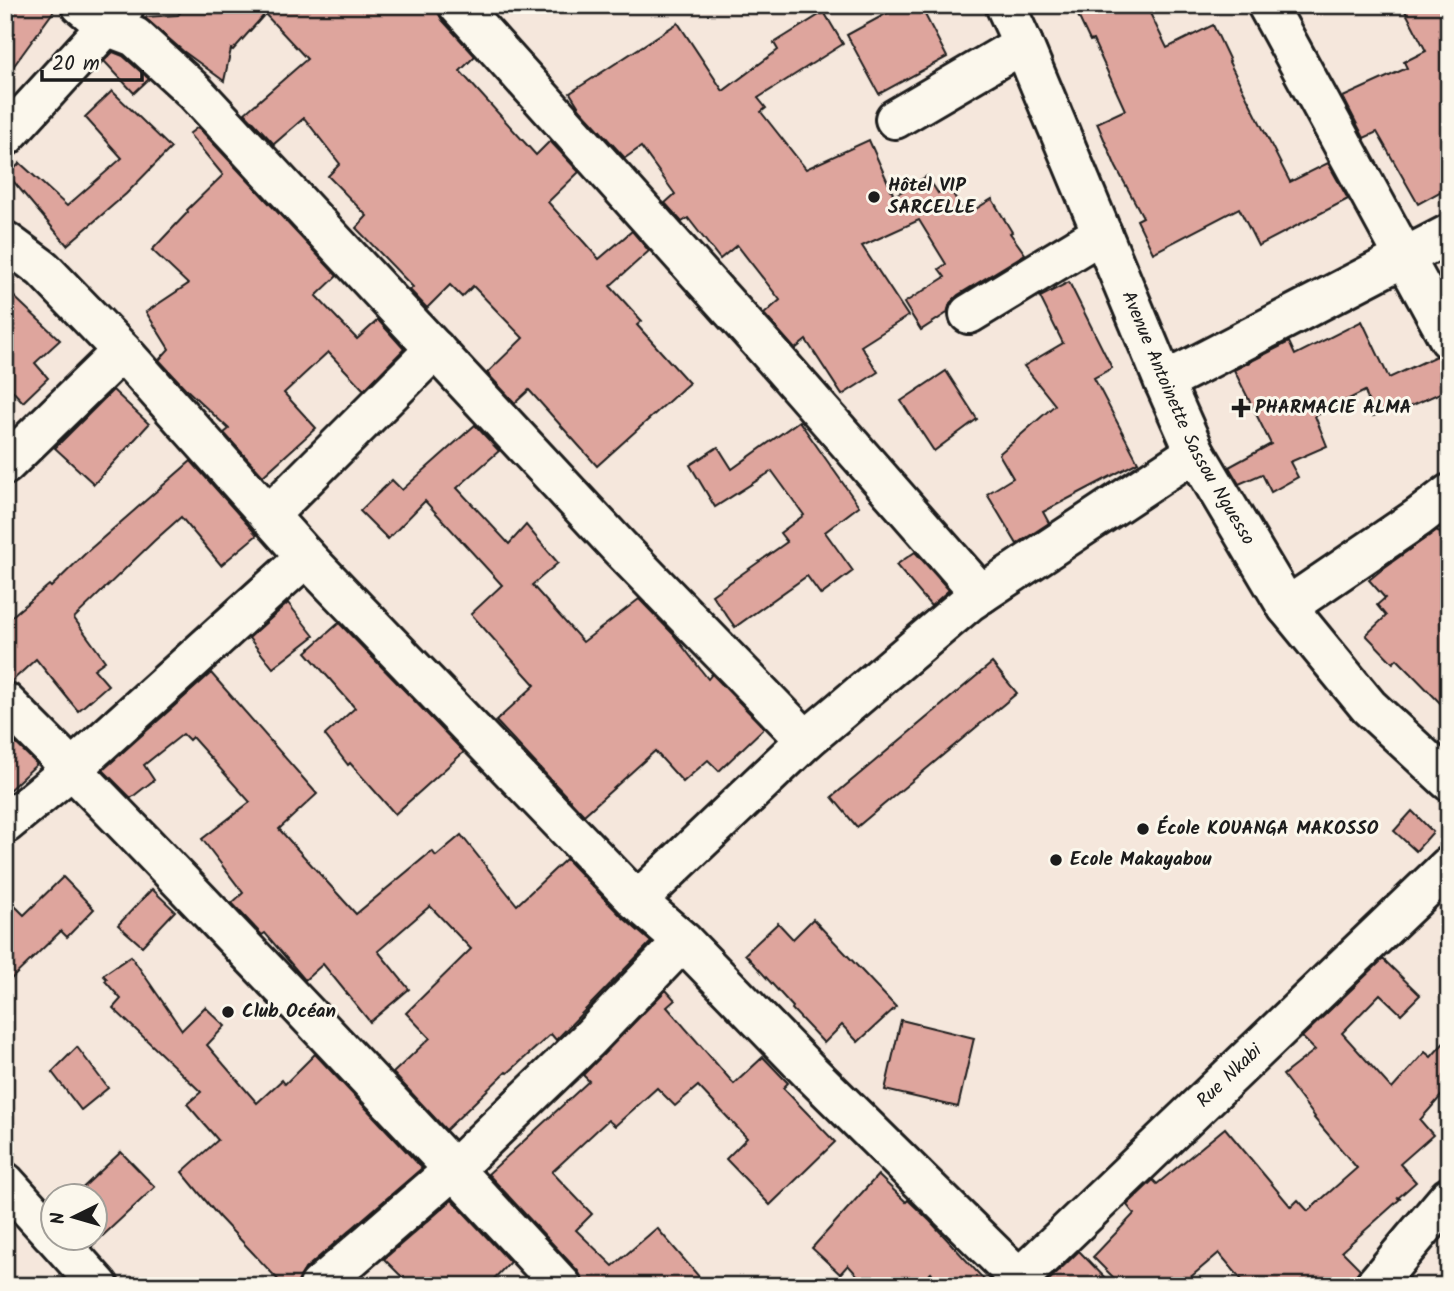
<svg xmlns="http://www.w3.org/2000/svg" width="1454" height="1291" viewBox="0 0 1454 1291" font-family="Kalam,sans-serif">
<rect width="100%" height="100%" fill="#f5e7dc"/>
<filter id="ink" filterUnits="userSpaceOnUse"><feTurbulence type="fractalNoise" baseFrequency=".0143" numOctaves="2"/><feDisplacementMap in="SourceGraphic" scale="14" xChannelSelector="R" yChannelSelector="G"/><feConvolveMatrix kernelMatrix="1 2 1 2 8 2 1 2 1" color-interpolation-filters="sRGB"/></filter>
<g filter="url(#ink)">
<!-- building -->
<g fill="#dea59d" stroke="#1c1c1c" stroke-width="2">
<path d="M5,5h53l-53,73z"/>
<path d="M187,5h250v5l5,10 33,36 -15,15 76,84 14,-14 29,31 -31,30 51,57 33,-28 17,20 -39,35 32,35 -5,4 52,58 -92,83 -68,-76 -14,13 -28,-30 36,-35 -50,-52 -11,11 -12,-12 -23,23 -17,-18 3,-3 -57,-59 11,-12 -39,-40 12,-12 -36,-46 -30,26 -29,-31 62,-54 -42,-45 -32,36 -2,-1 -7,32 -41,-30 -39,-34 34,-2z"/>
<path d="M902,5h18l27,52 -68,37 -32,-59z"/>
<path d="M1073,5h73l21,43 46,-23 17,36 -1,1 61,120 38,-19 20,36 -90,47 -19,-38 -86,45 -16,-33 6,-3 -27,-50 -19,-44 28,-13 -32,-70 -3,1z"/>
<path d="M1402,5h47v182l-31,17 -41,-72 -13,6 -21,-41 64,-29 -3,-6 22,-11z"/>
<path d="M824,12l19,32 -85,54 8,10 -5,4 45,57 63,-29 25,56 33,-20 11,17 10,-7 18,29 26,-16 20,33 -2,1 15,21 -67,41 -8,8 -3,10 -26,17 -17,-27 41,-26 -6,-8 7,-5 -27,-44 -57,26 46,70 -47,30 17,26 -36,23 -36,-55 -11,9 -31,-35 16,-14 -43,-55 -17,14 -32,-41 -6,4 -17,-19 10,-9 -34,-47 -16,11 -45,-49 -10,-16 108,-70 45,68 55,-41 -4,-7z"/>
<path d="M113,52l10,4 26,23 -15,14 -30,-32z"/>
<path d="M112,91l59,57 -45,46 -59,51 -59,-70 12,-12 47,43 55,-48 -37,-41z"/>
<path d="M198,127l139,149 -21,20 41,43 21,-19 26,29 -40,41 -36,-38 -44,41 32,35 -53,48 -39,-43 5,-4 -43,-40 -27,-29 10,-11 -23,-37 42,-28 -36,-34 36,-38 -1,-2 36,-35 -34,-41z"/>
<path d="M1069,282l43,86 -18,10 44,84 -95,50 6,11 -32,21 -30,-50 26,-16 -14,-24 56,-49 -31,-39 39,-23 -23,-46z"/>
<path d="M5,288l55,52 -25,23 13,15 -25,24 -14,-15 -4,4z"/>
<path d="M1362,321l27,57 47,-22 13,5v28l-47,21 -1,-3 -28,9 -8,-25 -50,25 12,30 -37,16 8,15 -27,15 -9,-18 -23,10 -10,-17 42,-23 -37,-74 55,-28 6,13z"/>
<path d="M946,371l31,48 -43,32 -33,-50z"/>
<path d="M113,390l36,34 -55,60 -39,-36z"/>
<path d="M799,421l60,85 -34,26 28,39 -32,24 -14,-19 -72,51 -23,-32 75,-53 -7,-9 24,-18 -32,-44 -57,36 -25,-42 28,-18 14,22z"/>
<path d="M475,425l24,26 -42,37 52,56 17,-19 32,38 -26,22 51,57 56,-43 34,35 35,45 4,-5 52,54 -45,43 -11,-11 -25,22 -28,-31 -71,64 -88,-94 39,-36 -64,-71 31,-29 -77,-84 -37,38 -28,-28 32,-31 10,10z"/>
<path d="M191,461l66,74 -36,30 -40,-48 -27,24 -80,77 31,43 -11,8 14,16 -30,26 -42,-52 -24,22h-7v-59l44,-37 2,2 38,-37z"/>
<path d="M1437,530l12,13v169l-52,-53 -4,4 -27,-28 20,-19 -9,-11 8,-7 -16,-18 16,-13z"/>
<path d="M915,552l34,38 -18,16 -35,-41z"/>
<path d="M288,603l26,33 -41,32 -24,-30z"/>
<path d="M339,623l125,129 -69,62 -45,-51 -2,2 -23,-30 30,-27 -49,-56z"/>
<path d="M992,663l25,30 -160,134 -25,-30z"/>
<path d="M211,673l106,121 -38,35 77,85 76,-63 4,5 25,-21 56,70 49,-46 55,57 30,26 -95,98 -5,-6 -43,39 -2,-1 -60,58 -53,-57 37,-35 -24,-25 65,-64 -41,-43 -52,45 31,38 -39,33 -47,-58 -18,16 -40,-47 -3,2 -30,-32 11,-10 -41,-54 48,-37 -58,-65 -3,3 -6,-6 -39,31 10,15 -23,18 -28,-28z"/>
<path d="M5,733l32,31 -32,30z"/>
<path d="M1412,811l21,21 -17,19 -22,-20z"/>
<path d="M63,877l31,32 -27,28 -6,-6 -56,54v-89l19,19z"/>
<path d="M152,889l23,22 -33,35 -24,-21z"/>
<path d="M813,919l83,88 -38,35 -16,-17 -18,18 -32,-34 1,-2 -48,-53 33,-31 15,16z"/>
<path d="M131,956l51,74 23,-23 20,19 -18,19 50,58 25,-23 3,4 30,-30 107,114 -117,101 -9,17h-12l-65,-69 -37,-45 36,-32 -31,-36 14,-12 -88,-84 8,-9 -16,-18 2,-2 -4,-4z"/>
<path d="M1383,959l37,36 -19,19 -21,-20 -38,39 50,56 33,-37 6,5 18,-20v50l-29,33 13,15 -33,29 16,18 -18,16 2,1 -58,52 18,18 -5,7 -10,10h-98l-28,-33 -39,33h-58l-29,-29 41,-43 -7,-9 26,-25 4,4 68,-56 66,79 7,-7 10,11 49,-43 -43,-50 1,-1 -32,-42 32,-25 -13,-13z"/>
<path d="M666,990l9,10 -8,7 67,77 29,-27 25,26 -5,5 52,54 -65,63 -44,-46 21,-21 -49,-52 -23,20 -18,-18 -42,38 -7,-6 -56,52 40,42 -16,16 37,36 44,-38 50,58h-119l-5,-6 -5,-9 -90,-97 101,-93 -6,-6z"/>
<path d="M901,1020l73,18 -16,69 -73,-17z"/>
<path d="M77,1047l31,41 -27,22 -29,-38z"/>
<path d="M121,1152l34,35 -61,57v-48h-20z"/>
<path d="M878,1175l28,27 2,-2 22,21 60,65h-48l-11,-13 -14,13h-50l-19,-21 -8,9 -28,-26z"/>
<path d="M452,1200l58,62 -23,24h-76l-27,-27z"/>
<path d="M1079,1251l34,35h-70z"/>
</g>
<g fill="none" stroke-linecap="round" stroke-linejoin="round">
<!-- minor casing -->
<g stroke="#1c1c1c" stroke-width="44">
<g id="minor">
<path d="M81,5l25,21 29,11 60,55 424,455 187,193"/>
<path d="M458,5l312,348 211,241"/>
<path id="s1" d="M1005,5l18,39 141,338 31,70 92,155 82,100 80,74"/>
<path d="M1267,5l182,334"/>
<path d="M895,119l128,-75"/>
<path d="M5,137l119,-130"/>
<path d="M5,241l38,28 79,82 184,206 331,344 46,40 126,130 210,207"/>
<path d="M969,314l133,-81"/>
<path d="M1164,382l285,-148"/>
<path d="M5,465l117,-114"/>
<path d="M269,515l166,-166"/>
<path d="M1287,607l132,-90 30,-23"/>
<path d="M5,702c76,75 149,151 222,228 113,118 224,236 335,356"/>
<path d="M5,824l68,-56 233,-211"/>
<path d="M637,901l169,-161 163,-138 226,-150"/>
<path d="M5,1182l47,52"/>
<path d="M56,1238l43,48"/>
<path d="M319,1286l135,-117 133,-128 96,-100"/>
<path id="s2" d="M1011,1286l438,-420"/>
<path d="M1374,1286l75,-89"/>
</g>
</g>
<!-- minor -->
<use href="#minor" stroke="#fbf7ec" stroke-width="38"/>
</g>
</g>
<!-- markers -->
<g fill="#1c1c1c" stroke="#fbf7ec" stroke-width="2.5">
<circle cx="874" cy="197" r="7"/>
<path d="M1237.5 397.5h7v7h7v7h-7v7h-7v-7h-7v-7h7z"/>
<circle cx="1143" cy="829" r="7"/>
<circle cx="1056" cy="860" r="7"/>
<circle cx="228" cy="1012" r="7"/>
</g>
<g text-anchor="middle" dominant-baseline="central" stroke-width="6" stroke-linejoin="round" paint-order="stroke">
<!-- poi labels -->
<g font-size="19" font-weight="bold" fill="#1c1c1c" stroke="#fbf7ec" text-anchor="start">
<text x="888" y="186">Hôtel VIP<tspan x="888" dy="22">SARCELLE</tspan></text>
<text x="1255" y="408">PHARMACIE ALMA</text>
<text x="1157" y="829">École KOUANGA MAKOSSO</text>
<text x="1070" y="860">Ecole Makayabou</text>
<text x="242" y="1012">Club Océan</text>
</g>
<!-- street labels -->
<g font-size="19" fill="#1c1c1c" stroke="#fbf7ec">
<text stroke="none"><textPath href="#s1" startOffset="452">Avenue Antoinette Sassou Nguesso</textPath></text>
<text stroke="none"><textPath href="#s2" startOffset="303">Rue Nkabi</textPath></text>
</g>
</g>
<!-- margin -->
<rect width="1454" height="1291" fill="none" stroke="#fbf7ec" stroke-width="28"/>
<rect x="14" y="14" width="1426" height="1263" fill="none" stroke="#1c1c1c" stroke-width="2.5" filter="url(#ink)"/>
<!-- north arrow -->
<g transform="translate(74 1217) rotate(265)"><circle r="33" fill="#fbf7ec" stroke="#a29f99" stroke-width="2"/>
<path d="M0-5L12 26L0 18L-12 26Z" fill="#1c1c1c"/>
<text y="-10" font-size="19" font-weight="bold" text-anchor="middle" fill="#1c1c1c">N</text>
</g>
<!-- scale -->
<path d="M42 70v10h100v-10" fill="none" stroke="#1c1c1c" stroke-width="3.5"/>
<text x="52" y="70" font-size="21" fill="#1c1c1c" stroke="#fbf7ec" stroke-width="5" paint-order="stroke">20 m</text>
</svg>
